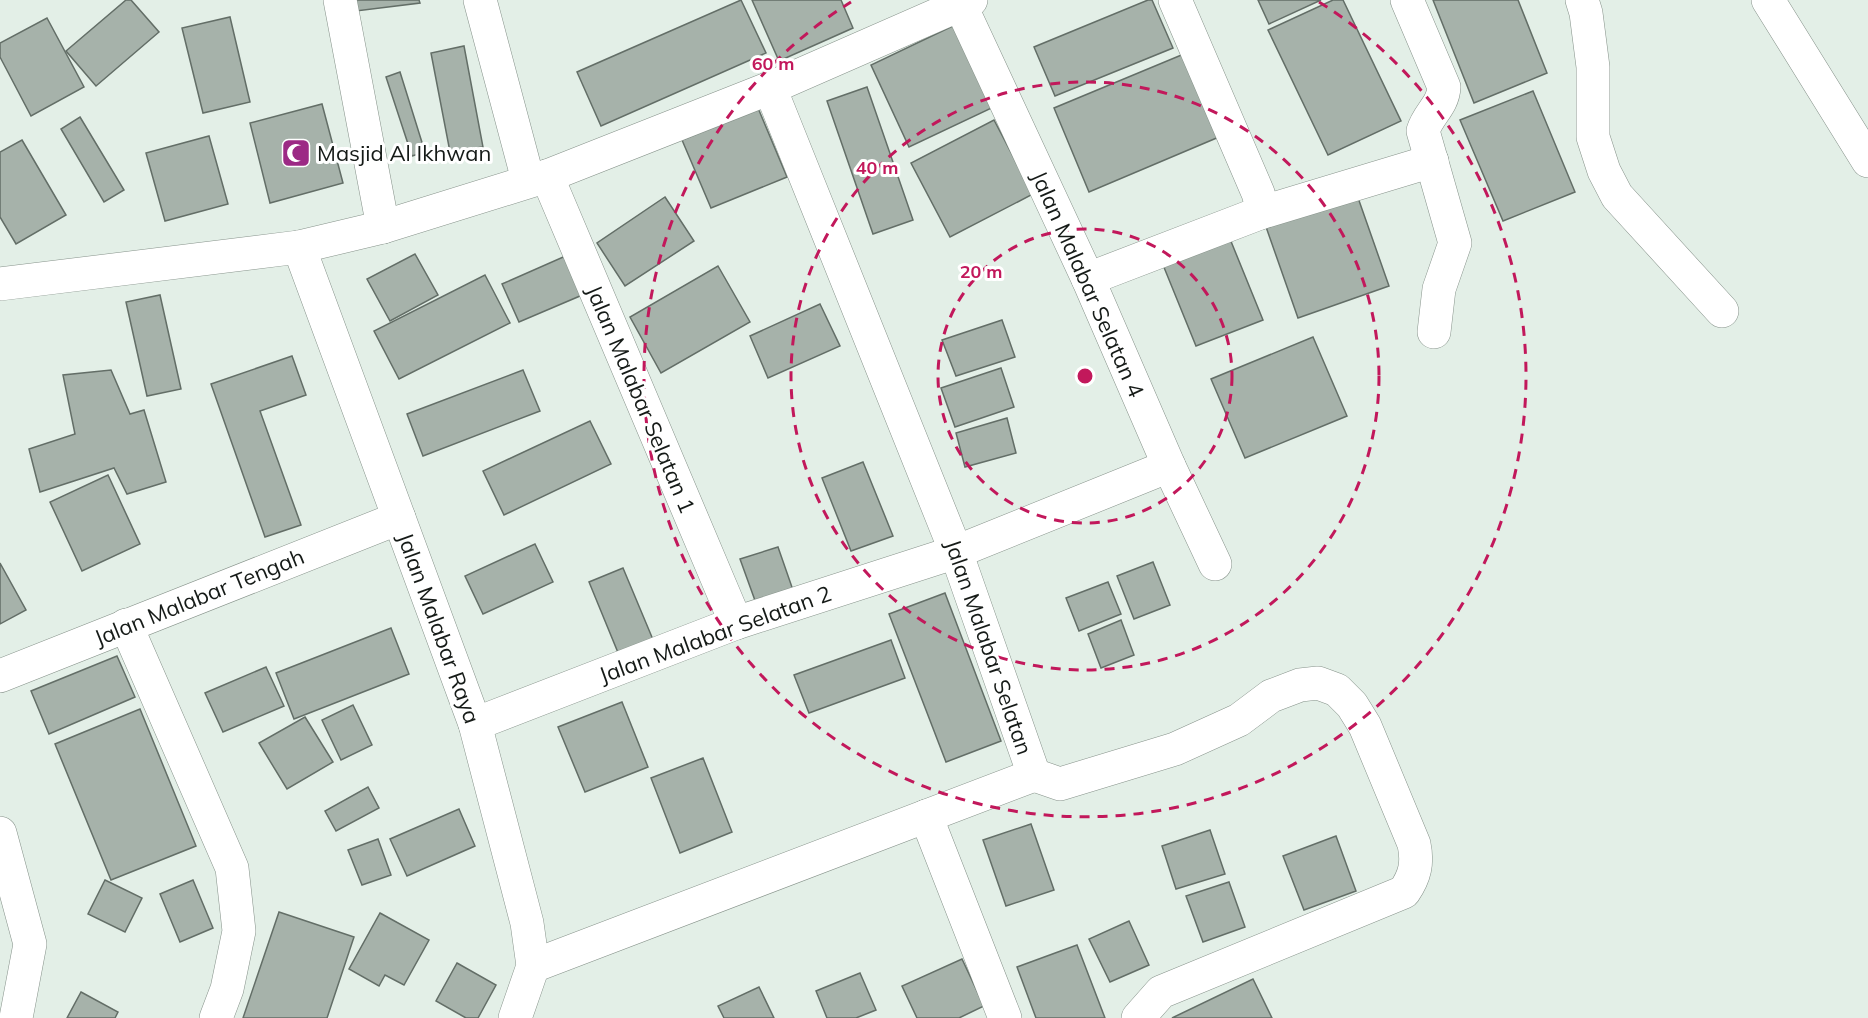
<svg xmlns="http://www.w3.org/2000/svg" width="1868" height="1018" viewBox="0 0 1868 1018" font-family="Mulish,sans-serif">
<rect width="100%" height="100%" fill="#e3efe7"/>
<!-- building -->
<g fill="#a6b2aa" stroke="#636e67" stroke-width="1.5">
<path d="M126,0h5l28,32 -63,54 -30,-35z"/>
<path d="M354,0h65l1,3 -64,8z"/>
<path d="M741,0l25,53 -165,73 -24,-54z"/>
<path d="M752,0h89l12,28 -74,33z"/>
<path d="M1148,0h4l21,48 -118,48 -21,-49z"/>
<path d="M1258,0h63l-52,24z"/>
<path d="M1333,0h10l58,121 -73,34 -60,-125z"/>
<path d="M1433,0h85l29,73 -73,30z"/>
<path d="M230,17l20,85 -47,11 -21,-85z"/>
<path d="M47,18l37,69 -53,29 -31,-59v-14z"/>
<path d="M959,23l39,82 -89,42 -38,-82z"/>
<path d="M464,46l19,101 -33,5 -19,-99z"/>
<path d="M1191,51l35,83 -137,58 -35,-84z"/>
<path d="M400,72l25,80 -13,4 -26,-79z"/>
<path d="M867,87l46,133 -40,14 -46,-133z"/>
<path d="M1533,91l42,101 -72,29 -43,-101z"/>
<path d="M322,104l21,79 -73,20 -20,-80z"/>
<path d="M758,108l29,69 -76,31 -29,-68z"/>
<path d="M80,117l44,73 -20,12 -43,-73z"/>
<path d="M994,120l39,74 -83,43 -39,-74z"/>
<path d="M209,136l19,68 -63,17 -19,-68z"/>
<path d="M22,140l44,75 -50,29 -16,-27v-65z"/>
<path d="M1356,192l33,94 -91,32 -33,-94z"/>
<path d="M665,197l29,44 -69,45 -28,-43z"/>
<path d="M1228,234l35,86 -67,26 -35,-86z"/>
<path d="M415,254l23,41 -48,26 -23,-42z"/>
<path d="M570,254l17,39 -68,29 -17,-38z"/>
<path d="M718,266l32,56 -89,51 -31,-56z"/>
<path d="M485,275l25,48 -111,56 -25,-48z"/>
<path d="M160,295l21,94 -34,7 -21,-94z"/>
<path d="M820,304l20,42 -72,32 -18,-42z"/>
<path d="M1002,320l13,37 -59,19 -14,-36z"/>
<path d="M1313,337l34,79 -102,42 -34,-79z"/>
<path d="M292,356l14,39 -46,16 41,114 -36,12 -54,-153z"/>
<path d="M1001,368l13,39 -59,20 -14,-39z"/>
<path d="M111,370l19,44 14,-4 22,72 -39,12 -13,-26 -74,24 -11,-43 46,-15 -12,-59z"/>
<path d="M523,370l17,41 -117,45 -16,-42z"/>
<path d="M1007,418l9,35 -51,14 -9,-34z"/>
<path d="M590,421l21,43 -107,51 -21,-44z"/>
<path d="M863,462l30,74 -42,15 -29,-73z"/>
<path d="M108,475l32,69 -58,27 -32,-69z"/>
<path d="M535,544l18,38 -70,32 -18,-38z"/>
<path d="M778,547l16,46 -37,13 -17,-47z"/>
<path d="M1153,562l17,43 -36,14 -17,-43z"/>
<path d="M0,563l26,47 -26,14z"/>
<path d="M623,568l31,74 -35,13 -30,-73z"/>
<path d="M1108,582l13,32 -42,17 -13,-33z"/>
<path d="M945,593l56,148 -55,21 -57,-148z"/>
<path d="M1121,620l13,35 -33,13 -13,-34z"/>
<path d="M391,628l18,46 -115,45 -18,-46z"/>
<path d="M891,640l14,38 -96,35 -15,-38z"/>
<path d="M117,656l18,41 -86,37 -18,-43z"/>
<path d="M266,667l18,39 -61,26 -18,-39z"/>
<path d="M622,702l26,65 -63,25 -27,-65z"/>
<path d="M353,705l19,40 -31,15 -19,-40z"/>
<path d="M140,709l56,137 -85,34 -56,-136z"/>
<path d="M305,717l28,45 -46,27 -28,-46z"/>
<path d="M703,758l29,74 -52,21 -29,-75z"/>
<path d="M368,787l11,21 -43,23 -11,-20z"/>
<path d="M459,809l16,37 -68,30 -17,-37z"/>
<path d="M1031,824l23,66 -48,16 -23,-66z"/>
<path d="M1210,830l15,44 -49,15 -14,-43z"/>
<path d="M1336,836l20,55 -52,19 -21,-54z"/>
<path d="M378,839l13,36 -29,10 -14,-35z"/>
<path d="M105,880l37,18 -17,34 -37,-18z"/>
<path d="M193,880l20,48 -33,14 -20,-48z"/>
<path d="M1229,882l16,45 -42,15 -17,-46z"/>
<path d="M279,912l75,25 -27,81h-84z"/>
<path d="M380,913l49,27 -25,45 -19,-10 -6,11 -30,-17z"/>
<path d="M1129,921l20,44 -39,17 -21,-43z"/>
<path d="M1077,945l28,73h-69l-19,-51z"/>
<path d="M962,959l22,47 -25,12h-42l-15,-32z"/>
<path d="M457,963l39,22 -18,33h-12l-30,-17z"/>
<path d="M860,973l16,37 -20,8h-29l-11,-27z"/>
<path d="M1253,979l19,39h-100z"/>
<path d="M759,987l15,31h-50l-6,-12z"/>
<path d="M81,992l37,20 -3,6h-48z"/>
</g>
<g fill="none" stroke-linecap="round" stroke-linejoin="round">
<!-- street casing -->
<g stroke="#87938b" stroke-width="34">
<g id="street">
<path d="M340,0l43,227"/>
<path d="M480,0l48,180"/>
<path d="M1175,0l83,193 3,10 -1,10"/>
<path d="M1407,0l37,87c-1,19 -16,27 -21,44l32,112 -16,46 -5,43"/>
<path d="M1582,0l4,13 7,54v70l11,34 13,25 105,115"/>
<path d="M1768,0l100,161"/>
<path d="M960,4l128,275 81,187 46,98"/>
<path d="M547,176l189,447"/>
<path d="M1088,279l172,-66 172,-52"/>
<path d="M126,625l106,243 7,63 -12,58 -11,29"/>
<path d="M0,676l399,-158"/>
<path d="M475,724l261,-101 220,-71 213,-86"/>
<path d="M1034,775l26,9 115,-35 64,-29 32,-24 29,-11 18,-2 19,7 15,15 13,21 49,118c4,19 1,32 -10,48l-243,100 -23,26"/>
<path d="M926,816l79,202"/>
<path d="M0,833l30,111 -14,74"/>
<path d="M533,966l501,-191 -78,-223 -186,-464"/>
</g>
</g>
<!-- secondary casing -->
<g stroke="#87938b" stroke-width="34">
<g id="secondary">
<path d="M299,247l176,477 52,199 6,43 -18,52"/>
<path d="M0,284l299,-37 84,-20 164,-51 223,-88 201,-88"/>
</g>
</g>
<!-- street -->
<use href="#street" stroke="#fff" stroke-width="33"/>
<!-- secondary -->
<use href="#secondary" stroke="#fff" stroke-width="33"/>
</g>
<!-- distance rings -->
<g fill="none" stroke="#c2185b" stroke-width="3" stroke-dasharray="10 8">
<circle cx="1085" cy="376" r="147"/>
<circle cx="1085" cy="376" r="294"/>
<path d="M1319 2A441 441 0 1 1 851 2"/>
</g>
<!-- icons -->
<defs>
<g id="mosque-square" transform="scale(1.5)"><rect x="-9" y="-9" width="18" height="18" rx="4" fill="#9c2985" stroke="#fff"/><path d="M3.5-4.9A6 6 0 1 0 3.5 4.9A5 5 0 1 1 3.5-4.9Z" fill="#fff"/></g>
</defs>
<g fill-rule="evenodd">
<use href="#mosque-square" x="296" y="153"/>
</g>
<g text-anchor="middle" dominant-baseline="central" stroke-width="6" stroke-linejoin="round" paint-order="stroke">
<!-- poi labels -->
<g font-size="22" fill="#151a17" stroke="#fff" text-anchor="start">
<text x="317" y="153">Masjid Al Ikhwan</text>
</g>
<!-- street labels -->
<g font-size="22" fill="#151a17" stroke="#fff">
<text transform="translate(1088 284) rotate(66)">Jalan Malabar Selatan 4</text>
<text transform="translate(641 399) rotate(67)">Jalan Malabar Selatan 1</text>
<text transform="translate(199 597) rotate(-22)">Jalan Malabar Tengah</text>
<text transform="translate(439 628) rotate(70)">Jalan Malabar Raya</text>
<text transform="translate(715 634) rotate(-20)">Jalan Malabar Selatan 2</text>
<text transform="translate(989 647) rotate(71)">Jalan Malabar Selatan</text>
</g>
</g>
<circle cx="1085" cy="376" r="9" fill="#c2185b" stroke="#fff" stroke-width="3"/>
<g font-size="18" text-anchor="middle" font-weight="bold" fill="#c2185b" stroke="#fff" stroke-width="6" stroke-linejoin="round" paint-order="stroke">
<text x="773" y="70">60 m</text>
<text x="877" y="174">40 m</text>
<text x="981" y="278">20 m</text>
</g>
</svg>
